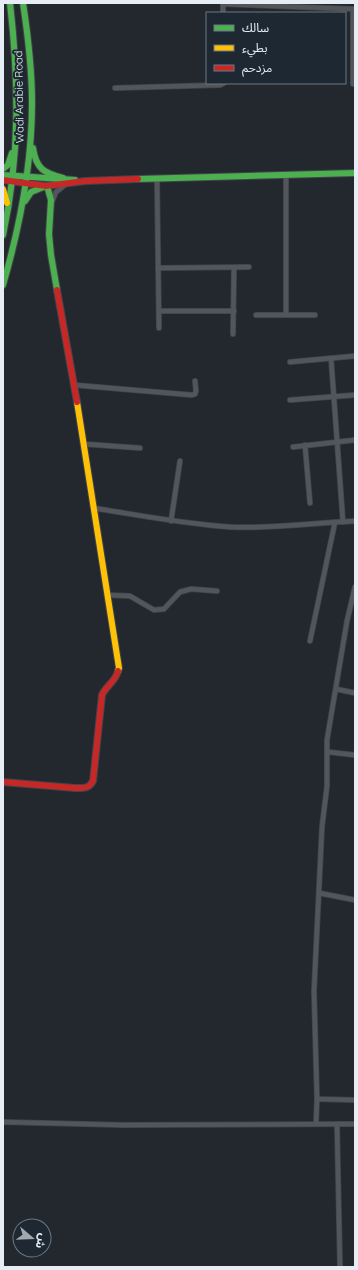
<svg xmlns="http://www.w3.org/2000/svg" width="358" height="1270" viewBox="0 0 358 1270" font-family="Quicksand,'Noto Sans Arabic',sans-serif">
<rect width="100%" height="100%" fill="#22282d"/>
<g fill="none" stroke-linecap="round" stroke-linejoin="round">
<!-- street casing -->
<g stroke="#40454a" stroke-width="6">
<g id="street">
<path d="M223,3v10"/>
<path d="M223,4l130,5v75"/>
<path d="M115,88l105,-3 4,-2"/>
<path d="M286,175v140"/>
<path d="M157,178l2,150"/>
<path d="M52,202l4,-10 9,-7"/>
<path d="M158,268l91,-1"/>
<path d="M159,311h75"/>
<path d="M256,315h59"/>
<path d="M233,334l1,-66"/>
<path d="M331,358l12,164"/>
<path d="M290,362l65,-6"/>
<path d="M74,385l118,10 3,-1 1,-3 -1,-10"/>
<path d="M290,400l65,-5"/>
<path d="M84,444l56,4"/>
<path d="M305,445l5,58"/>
<path d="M293,447l62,-7"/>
<path d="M93,508c45,7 91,16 137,19 41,2 84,-4 125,-6"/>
<path d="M171,521l9,-60"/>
<path d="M355,587l-8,34 -20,119v46l-5,41 -8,164 3,108 38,1"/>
<path d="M107,595l23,1 24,14 10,-1 16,-17 11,-3 26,2"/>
<path d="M310,641l25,-119"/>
<path d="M336,689l19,4"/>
<path d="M328,752l27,3"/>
<path d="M319,893l36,7"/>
<path d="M3,1122l120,3 232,-1"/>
<path d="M316,1124l1,-25"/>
<path d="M337,1124l3,143"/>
</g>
</g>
<!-- fast casing -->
<g stroke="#40454a" stroke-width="8">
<g id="fast">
<path d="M33,148c3,21 11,25 30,30"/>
<path d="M3,169l5,-4 4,-12"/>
<path d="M3,175l72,5"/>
<path d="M138,179l217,-6"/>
<path d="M47,186l4,14 -2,34 2,21 6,35"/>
<path d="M25,201l6,-9 15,-6"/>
<path d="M3,235c17,-79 16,-152 7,-232"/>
<path d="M3,285c17,-59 29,-120 29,-182 0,-34 -4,-67 -9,-100"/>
</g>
</g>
<!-- slow casing -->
<g stroke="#40454a" stroke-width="8">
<g id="slow">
<path d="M3,189l4,14"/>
<path d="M77,402l42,266 -1,3"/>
</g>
</g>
<!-- jam casing -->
<g stroke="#40454a" stroke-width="8">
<g id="jam">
<path d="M3,180l43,6 39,-5 53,-2"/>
<path d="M57,290l20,112"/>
<path d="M3,782l72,6c8,0 14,1 18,-7l9,-86c4,-9 14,-14 16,-24"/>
</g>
</g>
<!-- street -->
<use href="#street" stroke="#52565a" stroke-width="4.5"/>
<!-- fast -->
<use href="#fast" stroke="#4caf50" stroke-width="6"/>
<!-- slow -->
<use href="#slow" stroke="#ffc107" stroke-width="6"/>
<!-- jam -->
<use href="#jam" stroke="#c62828" stroke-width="6"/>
</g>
<g text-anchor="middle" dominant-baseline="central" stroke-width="4" stroke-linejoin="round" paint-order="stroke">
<!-- street labels -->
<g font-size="11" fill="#e6edf4" stroke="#1d2832">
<text transform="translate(19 97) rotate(-91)">Wadi Arabie Road</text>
</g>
</g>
<!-- border -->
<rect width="358" height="1270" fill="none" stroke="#e6edf4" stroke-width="8"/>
<!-- legend -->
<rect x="206" y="12" width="140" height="72" fill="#1d2832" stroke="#6d7780"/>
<rect x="214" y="25" width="20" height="6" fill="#4caf50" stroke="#6d7780"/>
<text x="242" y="32" font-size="12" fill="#e6edf4">سالك</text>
<rect x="214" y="45" width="20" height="6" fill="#ffc107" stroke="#6d7780"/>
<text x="242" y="52" font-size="12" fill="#e6edf4">بطيء</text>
<rect x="214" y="65" width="20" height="6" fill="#c62828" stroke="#6d7780"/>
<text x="242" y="72" font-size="12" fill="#e6edf4">مزدحم</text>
<!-- north arrow -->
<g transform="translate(32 1238) rotate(109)"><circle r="19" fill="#1d2832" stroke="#6d7780"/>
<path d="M0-3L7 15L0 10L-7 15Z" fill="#a1a8ae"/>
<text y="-6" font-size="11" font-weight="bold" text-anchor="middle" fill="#e6edf4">ش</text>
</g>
</svg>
